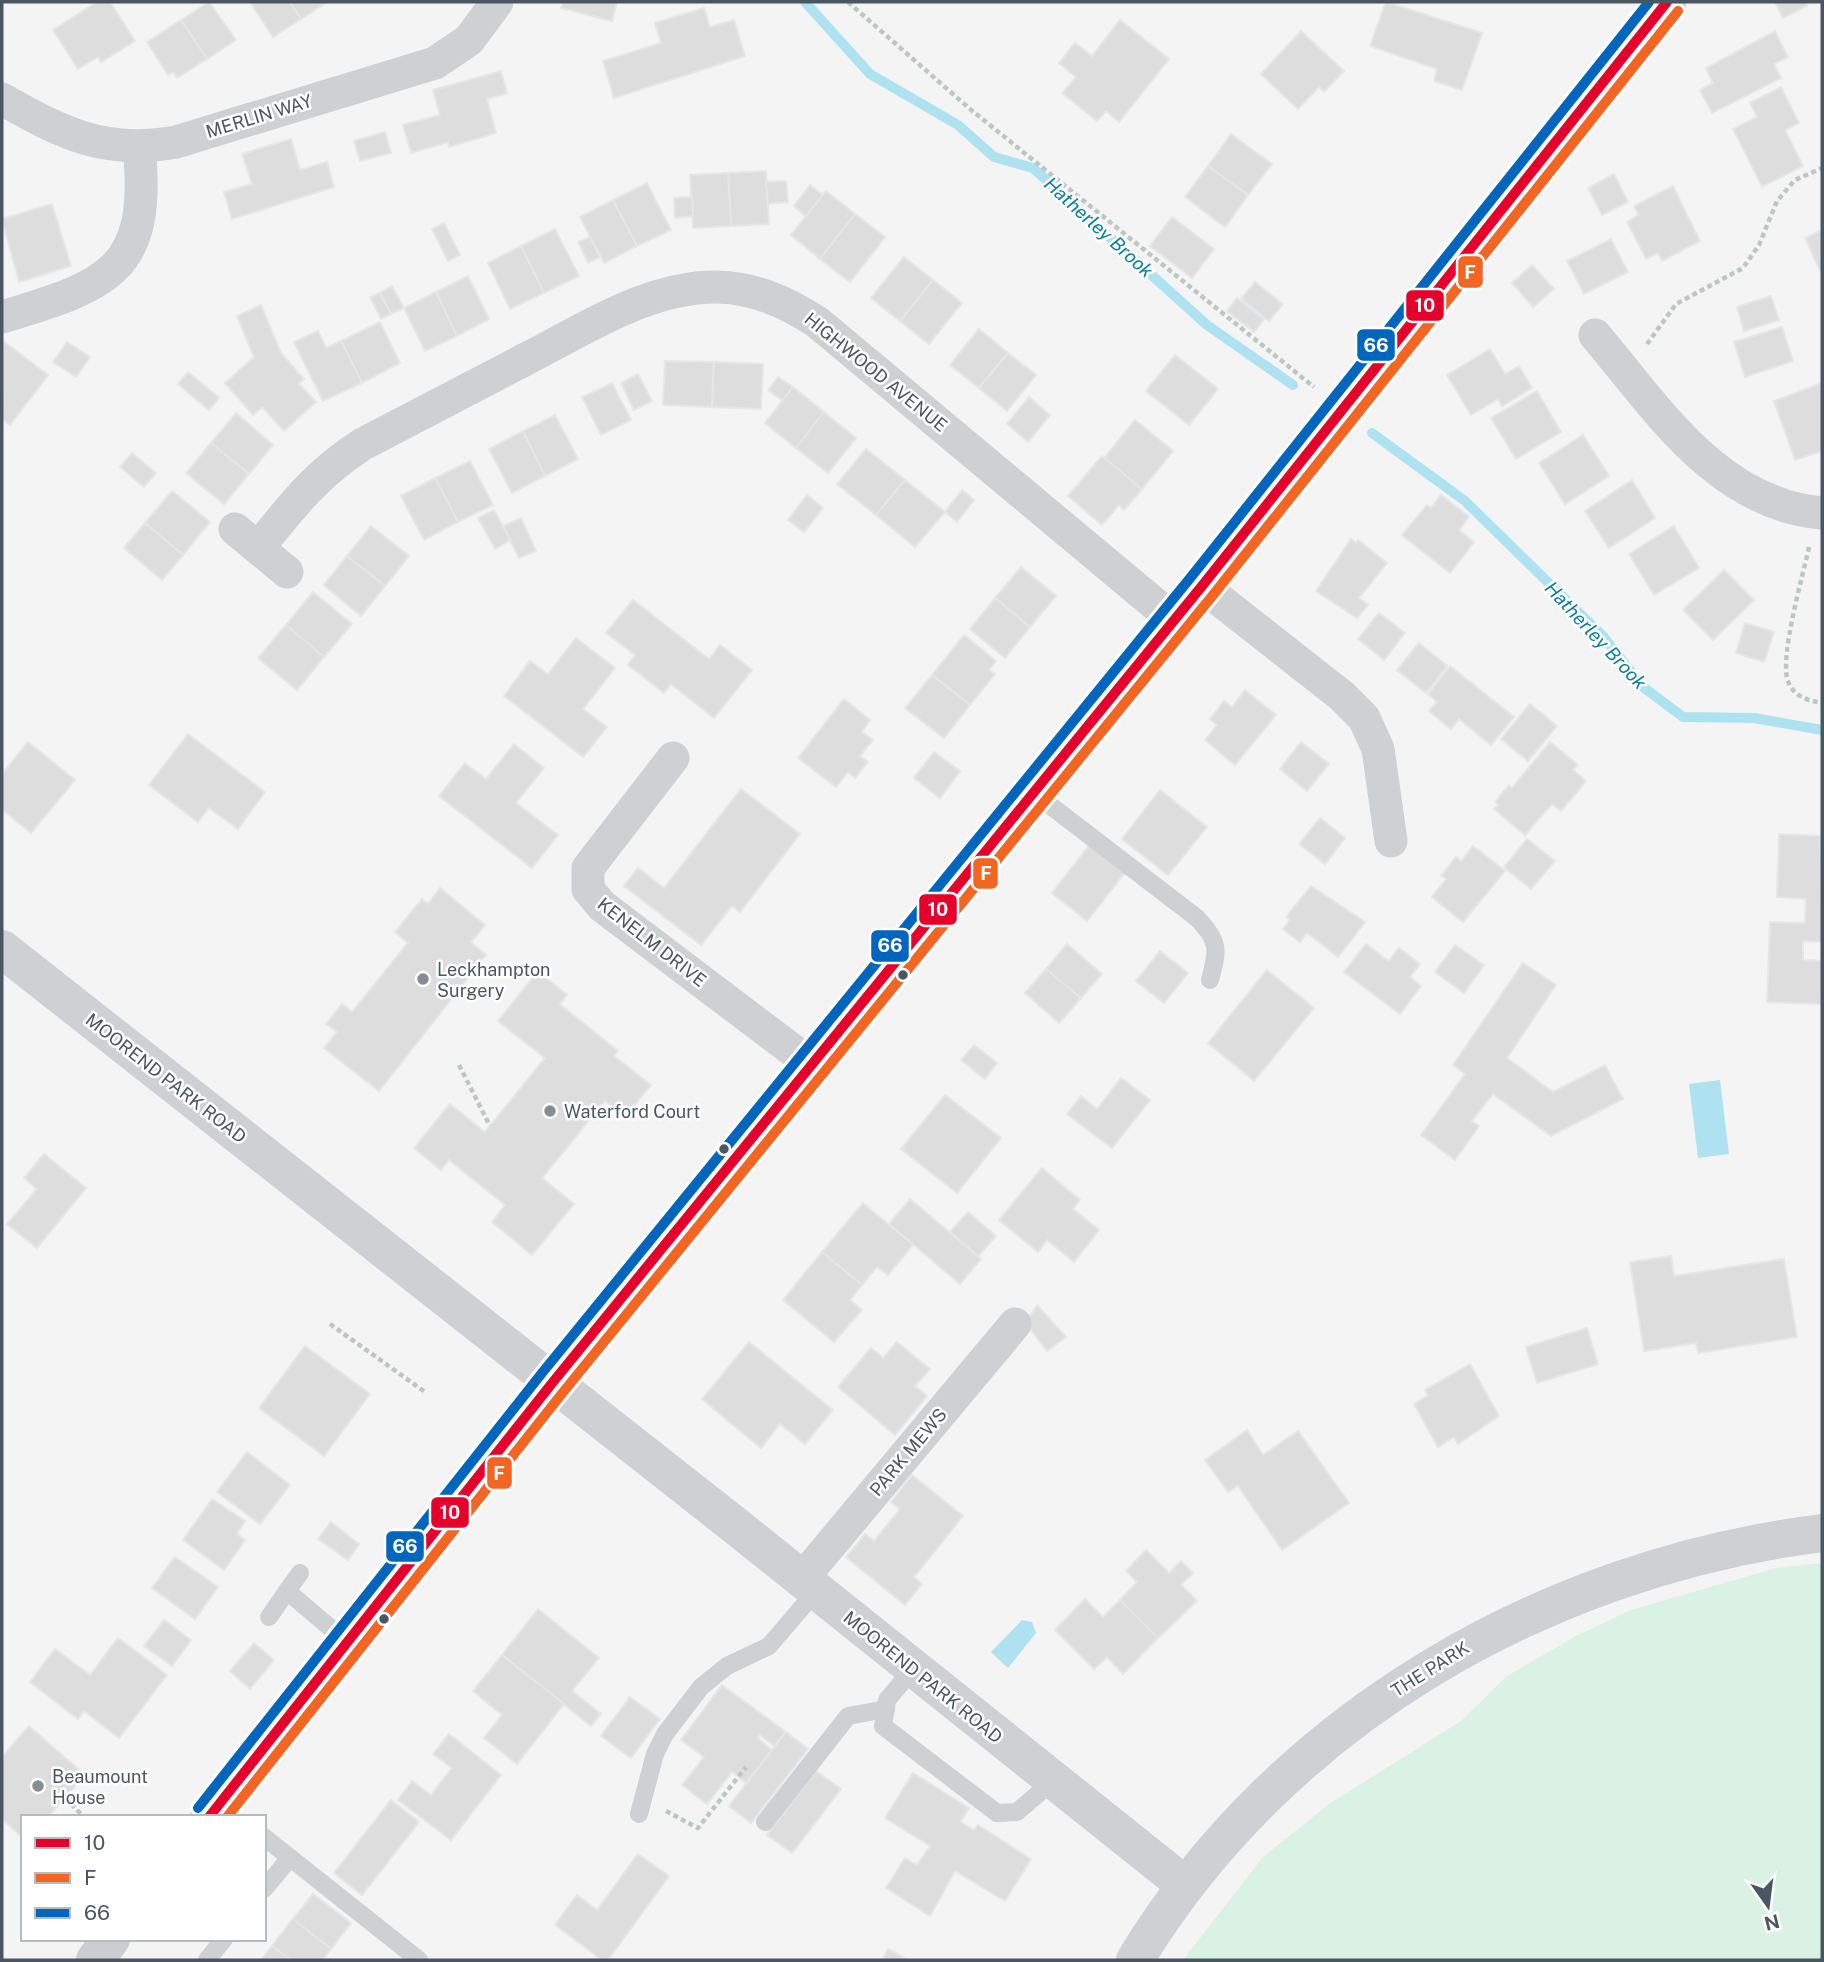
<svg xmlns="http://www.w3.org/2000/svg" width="1824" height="1962" viewBox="0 0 1824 1962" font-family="'Public Sans',sans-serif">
<rect width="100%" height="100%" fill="#f4f4f4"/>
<!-- green -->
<path fill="#d9f2e3" d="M1822,1563v397h-639l80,-103 66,-53 132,-83 46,-45 69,-40 55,-26 145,-42z"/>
<!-- water -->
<g fill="#aee2f0">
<path d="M1720,1080l9,74 -31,4 -9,-74z"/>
<path d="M1022,1620l10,2 4,11 -28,35 -17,-16z"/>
</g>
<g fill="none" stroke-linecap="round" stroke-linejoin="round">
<!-- stream -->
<g stroke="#aee2f0" stroke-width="10">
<path d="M805,2l65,72 88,51 36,32 39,11 174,157 86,60"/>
<path d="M1372,433l93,68 138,135 40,51 40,30 71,1 68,12"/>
</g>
</g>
<!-- building -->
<g fill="#ddddde" stroke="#e5e6e7" stroke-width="2">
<path d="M97,2h13l25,39 -34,21 -3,-5 -20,12 -25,-39z"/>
<path d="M209,2l27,38 -29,19 -26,-39z"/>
<path d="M250,2h40l11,17 -28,18z"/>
<path d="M290,2h37l-26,17z"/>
<path d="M563,2h54l-5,19 -51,-13z"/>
<path d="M1386,2l96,31 -20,57 -28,-9 3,-12 -67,-23z"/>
<path d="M1775,2h30l2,4 -24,12z"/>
<path d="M704,8l6,19 24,-7 11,36 -131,42 -11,-37 58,-18 -6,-20z"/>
<path d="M181,20l26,39 -30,19 -4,-6 -5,3 -21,-33z"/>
<path d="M1120,20l49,39 -50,63 -13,-11 -9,10 -35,-28 14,-16 -17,-14 16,-20 17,13z"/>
<path d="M1301,31l43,40 -20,21 -5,-5 -21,22 -37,-35z"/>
<path d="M1775,31l13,26 -14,7 7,14 -69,35 -12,-23 13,-7 -7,-15z"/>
<path d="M501,71l6,22 -20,6 9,34 -47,14 -1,-5 -37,11 -8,-28 37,-10 -7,-25z"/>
<path d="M1781,87l18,36 -14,7 18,36 -41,21 -29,-58 24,-12 -7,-14z"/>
<path d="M385,132l6,21 -31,8 -6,-20z"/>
<path d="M1231,134l41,30 -24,31 -40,-29z"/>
<path d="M291,139l9,31 27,-8 7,25 -102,32 -8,-27 28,-8 -10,-30z"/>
<path d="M1208,166l40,29 -23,32 -40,-30z"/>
<path d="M766,171l3,53 -38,2 -3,-53z"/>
<path d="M728,173l3,53 -38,2 -3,-53z"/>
<path d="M1614,174l14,28 -26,13 -14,-27z"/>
<path d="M786,181l2,21 -20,2 -2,-22z"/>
<path d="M647,183l24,47 -34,16 -24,-46z"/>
<path d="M810,185l13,10 -17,22 -12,-11z"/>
<path d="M1673,186l27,55 -38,20 -4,-8 -12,6 -19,-37 12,-7 -5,-9z"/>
<path d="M826,191l29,23 -35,45 -29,-24z"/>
<path d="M692,197l1,19 -18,2 -1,-20z"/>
<path d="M613,200l24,46 -33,17 -24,-46z"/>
<path d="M52,204l19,62 -52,16 -17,-63z"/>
<path d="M855,214l30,23 -35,45 -30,-23z"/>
<path d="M1172,217l42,32 -22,29 -42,-32z"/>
<path d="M444,223l16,32 -12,6 -16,-32z"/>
<path d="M555,229l24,47 -35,17 -23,-47z"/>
<path d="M1822,230v40l-2,1 -15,-33z"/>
<path d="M590,237l10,20 -12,6 -10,-21z"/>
<path d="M1611,239l17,33 -44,22 -17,-33z"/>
<path d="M521,246l23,47 -34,16 -22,-46z"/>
<path d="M904,257l29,23 -33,41 -29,-23z"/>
<path d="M1532,265l22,24 -21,18 -21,-24z"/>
<path d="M468,276l21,43 -32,17 -21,-44z"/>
<path d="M933,280l29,23 -33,41 -29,-23z"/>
<path d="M1255,282l28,22 -14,17 -28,-22z"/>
<path d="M392,286l12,22 -13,6 -11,-21z"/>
<path d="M436,292l21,44 -32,15 -21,-43z"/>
<path d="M380,293l11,21 -10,5 -11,-22z"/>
<path d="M1771,296l8,24 -35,11 -7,-24z"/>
<path d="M1237,298l27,21 -10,13 -27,-21z"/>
<path d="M261,305l20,48 23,26 -5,5 17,18 -32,29 -22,-24 -9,8 -28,-32 29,-26 -17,-41z"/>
<path d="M380,322l20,41 -38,20 -21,-42z"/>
<path d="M1782,327l11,34 -48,16 -11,-35z"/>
<path d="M979,329l29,24 -29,35 -29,-23z"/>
<path d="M318,331l8,17 15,-7 21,42 -39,18 -29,-59z"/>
<path d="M3,341l45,34 -38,50 -8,-6z"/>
<path d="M67,342l23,15 -14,20 -23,-15z"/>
<path d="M1490,349l15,25 14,-8 13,22 -30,18 -4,-7 -27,16 -24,-40z"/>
<path d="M1008,353l28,22 -29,36 -28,-23z"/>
<path d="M1175,355l43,34 -29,36 -43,-34z"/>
<path d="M665,361l49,1 -2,45 -49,-2z"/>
<path d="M714,362l49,2 -2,45 -49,-2z"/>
<path d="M188,372l31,26 -10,12 -31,-26z"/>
<path d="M638,374l14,27 -18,9 -13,-27z"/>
<path d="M778,377l15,10 -10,14 -15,-11z"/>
<path d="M612,383l19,37 -30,15 -19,-38z"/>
<path d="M1822,383v68l-27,9 -21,-59z"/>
<path d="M793,387l31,25 -28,36 -31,-25z"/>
<path d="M1537,391l24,41 -45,27 -25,-41z"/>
<path d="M1029,397l21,18 -22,27 -21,-18z"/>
<path d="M824,412l32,26 -28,35 -32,-25z"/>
<path d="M236,413l37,32 -24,29 -38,-31z"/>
<path d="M555,415l23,44 -33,17 -22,-45z"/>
<path d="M1135,420l38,31 -31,38 -38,-31z"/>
<path d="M523,431l22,45 -33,17 -23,-44z"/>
<path d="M1583,435l26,41 -44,28 -26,-41z"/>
<path d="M211,443l38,31 -25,30 -38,-31z"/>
<path d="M866,449l39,31 -29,35 -39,-31z"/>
<path d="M132,453l24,20 -12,14 -24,-20z"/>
<path d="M1102,456l40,33 -18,21 -5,-5 -17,20 -34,-29z"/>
<path d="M470,461l23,44 -35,17 -23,-44z"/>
<path d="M435,478l23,44 -34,18 -23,-44z"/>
<path d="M905,480l40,32 -30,35 -39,-32z"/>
<path d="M1632,480l23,38 -46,30 -24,-37z"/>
<path d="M962,490l12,10 -17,22 -12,-10z"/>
<path d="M172,491l38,31 -27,33 -38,-32z"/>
<path d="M807,495l16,13 -19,24 -16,-12z"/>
<path d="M1441,495l28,22 -10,13 15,12 -24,31 -48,-38 25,-30 4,3z"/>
<path d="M494,510l17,30 -16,9 -17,-31z"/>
<path d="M521,518l15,33 -17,7 -16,-32z"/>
<path d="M145,523l38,32 -21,25 -38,-32z"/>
<path d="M371,526l38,30 -24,30 -38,-30z"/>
<path d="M1674,526l25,42 -45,27 -25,-41z"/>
<path d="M1351,539l5,4 2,-3 29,23 -28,35 9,7 -11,13 -41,-27z"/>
<path d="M347,556l38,30 -24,30 -37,-31z"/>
<path d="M1021,567l35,29 -26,31 -35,-29z"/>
<path d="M1724,570l30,30 -41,40 -30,-30z"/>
<path d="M313,592l39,32 -28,33 -38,-32z"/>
<path d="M995,598l35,29 -25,31 -35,-29z"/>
<path d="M633,600l76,59 11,-14 32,25 -38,48 -43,-34 -7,9 -36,-28 7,-10 -29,-22z"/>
<path d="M1379,613l26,20 -21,27 -26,-21z"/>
<path d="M1745,623l29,9 -10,30 -28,-9z"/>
<path d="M286,625l38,32 -27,33 -39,-32z"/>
<path d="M964,635l32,26 -7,9 6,4 -25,31 -38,-30z"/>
<path d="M576,638l39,30 -32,41 24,18 -24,30 -79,-61 26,-35 18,13z"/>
<path d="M1419,643l28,23 -21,27 -29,-23z"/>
<path d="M1450,666l64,51 -23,28 -32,-26 -8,10 -22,-18 8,-9 -9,-8z"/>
<path d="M932,675l38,30 -26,33 -39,-30z"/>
<path d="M1245,690l31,25 -41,50 -30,-25 12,-15 -7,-6 14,-18 8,6z"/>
<path d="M844,699l26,21 -8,12 11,8 -13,16 8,6 -13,16 -7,-6 -12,15 -38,-29z"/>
<path d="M1530,704l27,22 -29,35 -27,-22z"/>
<path d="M188,734l77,58 -27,37 -29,-21 -11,14 -49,-37z"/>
<path d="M28,742l47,38 -44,53 -29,-24v-35z"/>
<path d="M1301,742l28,22 -22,27 -27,-22z"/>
<path d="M1550,742l28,23 -5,5 13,11 -25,30 -9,-7 -27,31 -31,-26 4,-4 -3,-3 14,-17 3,3z"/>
<path d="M514,744l30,24 -28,35 42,32 -26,33 -93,-72 26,-33 21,16z"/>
<path d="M934,752l26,19 -20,27 -26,-20z"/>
<path d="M741,789l59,45 -60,78 -8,-6 -31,39 -77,-59 14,-18 26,20z"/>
<path d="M1160,790l47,37 -39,48 -46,-36z"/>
<path d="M1320,818l25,20 -20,26 -26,-20z"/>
<path d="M1779,834l41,2 2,106 -19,-1v19l19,1 -1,43 -54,-2 3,-80 35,1 1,-24 -29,-2z"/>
<path d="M1527,839l28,22 -24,28 -27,-22z"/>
<path d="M1091,843l36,27 -40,51 -35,-28z"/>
<path d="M1473,846l32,25 -42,51 -31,-25 14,-18 -5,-3 15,-19 5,4z"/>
<path d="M1311,886l54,36 -27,35 -31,-24 -7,9 -17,-13 7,-9 -4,-3z"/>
<path d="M440,888l45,37 -14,17 15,13 -107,136 -55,-43 13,-16 -11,-8 16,-20 10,8 56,-69 -13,-11 27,-33 6,5z"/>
<path d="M1067,944l35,30 -21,24 -35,-29z"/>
<path d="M1366,944l23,17 10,-13 21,16 -10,13 11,9 -21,28 -56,-42z"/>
<path d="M1455,945l29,20 -20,28 -29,-21z"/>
<path d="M1160,951l28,22 -24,30 -28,-22z"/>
<path d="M1523,963l33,22 -49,73 46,34 52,-27 18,34 -72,37 -58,-42 -21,27 7,5 -24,34 -34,-25 44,-61 -12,-9z"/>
<path d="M1046,969l35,29 -22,25 -34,-30z"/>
<path d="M1267,970l47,38 -60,73 -46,-38z"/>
<path d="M538,971l29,24 -7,9 58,47 -4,5 37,29 -26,32 -20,-16 -63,77 32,26 -42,51 -40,-33 13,-17 -56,-45 -8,10 -27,-22 36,-44 35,28 60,-74 -47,-37z"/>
<path d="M974,1045l23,18 -12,16 -24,-19z"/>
<path d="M1121,1078l29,22 -38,48 -45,-34 14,-18 16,13z"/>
<path d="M945,1095l56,43 -44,55 -56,-44z"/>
<path d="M44,1154l42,34 -49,60 -30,-24 30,-35 -13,-11z"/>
<path d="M1042,1168l38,32 -7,9 26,21 -25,32 -27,-22 -9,12 -39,-32z"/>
<path d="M910,1199l71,60 -21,25 -71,-60z"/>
<path d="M863,1203l50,42 -25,30 -11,-8 -15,18 -40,-33z"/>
<path d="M968,1212l28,24 -18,20 -28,-24z"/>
<path d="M822,1252l40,33 -12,15 12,10 -28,32 -51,-42z"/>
<path d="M1671,1256l3,20 110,-17 13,78 -99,16 -2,-10 -52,8 -14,-89z"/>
<path d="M1037,1305l29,32 -19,14 -21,-28z"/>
<path d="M1587,1328l11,36 -61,19 -11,-36z"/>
<path d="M749,1342l84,68 -28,34 -25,-20 -19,24 -59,-49z"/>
<path d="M897,1342l33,27 -15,17 12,10 -32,39 -57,-48 33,-39 12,10z"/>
<path d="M305,1346l65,48 -46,62 -65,-48z"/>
<path d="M1470,1364l29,52 -41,28 -4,-7 -16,10 -24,-43 14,-9 -3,-5z"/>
<path d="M1247,1430l16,25 35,-24 51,72 -67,47 -44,-64 -10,6 -23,-32z"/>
<path d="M247,1452l43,33 -30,39 -43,-32z"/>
<path d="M912,1475l51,41 -49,61 8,7 -17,21 -59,-48 19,-23 9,7 26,-32 -9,-7z"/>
<path d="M212,1499l33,22 -8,13 8,6 -21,30 -41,-30z"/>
<path d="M331,1522l28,22 -11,16 -30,-21z"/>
<path d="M1146,1550l23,23 12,-12 12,12 -12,12 16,16 -39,37 -38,-38 17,-18 -11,-11z"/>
<path d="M175,1557l43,30 -23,32 -43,-31z"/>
<path d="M1085,1599l18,18 17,-17 38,38 -35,36 -16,-17 -13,12 -39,-39z"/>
<path d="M538,1609l61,49 -27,33 29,23 -10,12 -89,-71z"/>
<path d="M164,1620l27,20 -19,26 -28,-20z"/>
<path d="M118,1638l49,37 -48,63 -35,-27 -6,8 -48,-37 25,-33 35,26z"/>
<path d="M254,1643l20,17 -24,29 -20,-18z"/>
<path d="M502,1655l62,49 -47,60 -33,-26 18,-23 -29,-24z"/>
<path d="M722,1685l64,47 -12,14 -14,-11 -2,3 14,12 -26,33 -14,-11 -25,32 -25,-19 22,-28 -23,-17z"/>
<path d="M630,1697l30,22 -29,39 -30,-22z"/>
<path d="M29,1726l56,49 -37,42h-25v21l-21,-19v-62z"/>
<path d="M786,1732l22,17 -57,74 -22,-17z"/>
<path d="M449,1734l52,41 -50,65 -53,-40 14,-19 19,14 21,-27 -19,-14z"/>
<path d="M816,1771l25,18 -49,64 -25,-18z"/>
<path d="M913,1773l56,35 -8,14 13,8 4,-5 53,34 -26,42 -50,-30 -25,45 -44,-28 19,-30 12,7 13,-19 -45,-28z"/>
<path d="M391,1800l28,22 -57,73 -28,-22z"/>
<path d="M638,1854l31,22 -61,84h-6l-47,-35 22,-30 20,15z"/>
<path d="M313,1894l38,29 -20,26 -38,-30z"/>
<path d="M293,1919l38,30 -9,11h-31l-19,-14z"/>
<path d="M272,1946l19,14h-30z"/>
<path d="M888,1949l20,11h-26z"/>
</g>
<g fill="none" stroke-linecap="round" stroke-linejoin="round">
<!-- path -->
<g stroke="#bcc7c4" stroke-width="4.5" stroke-dasharray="5 3.5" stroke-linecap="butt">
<path d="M848,2l122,107 344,278"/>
<path d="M1647,344l29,-40 67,-36 16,-23 18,-44 18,-21 27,-12"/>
<path d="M1809,547c-6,28 -30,112 -21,134 6,16 19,19 34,22"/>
<path d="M459,1065l31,61"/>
<path d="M330,1324l95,68"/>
<path d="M65,1798l19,19"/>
<path d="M666,1811l32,17 48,-61"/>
</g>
<!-- lane -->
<g stroke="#ced0d2" stroke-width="18">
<path d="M1034,793l163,125c23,24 21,32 13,62"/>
<path d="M287,1591l13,-18"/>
<path d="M269,1617l18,-26 60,51"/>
<path d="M913,1669l-26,31 -4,26 114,87 20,-1 36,-31"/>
<path d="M639,1814l16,-60 10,-20 36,-47 26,-21 42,-20 47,-55"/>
<path d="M765,1822l83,-106 38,-7"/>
<path d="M264,1837l155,123"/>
<path d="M264,1889l26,-31"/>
<path d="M207,1960l17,-21"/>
</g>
<!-- street -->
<g stroke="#ced0d2" stroke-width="33">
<path d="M2,99c60,34 102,56 174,43l259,-79 34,-23 28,-38"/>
<path d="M2,317c105,-32 150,-45 137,-170"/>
<path d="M1595,335c62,73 122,169 227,178"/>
<path d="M235,529l23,19"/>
<path d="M287,572l-29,-24c35,-43 58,-74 105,-104 54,-28 108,-56 161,-84 60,-30 124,-74 194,-73 37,1 68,15 99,35l357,298"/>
<path d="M1202,586l140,110 22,22 14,31 13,92"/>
<path d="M673,758l-85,110v21l14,17 210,159"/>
<path d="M801,1580l214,-256"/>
</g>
<!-- secondary -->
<g stroke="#ced0d4" stroke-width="38">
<path d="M2,949l735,578 448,358"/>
<path d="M1135,1960c147,-242 410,-392 687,-427"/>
</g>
<!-- primary -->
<g stroke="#caced1" stroke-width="38">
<path d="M209,1817l344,-435 649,-796 465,-584"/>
<path d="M95,1960l16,-21"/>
</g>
<!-- bus-1 casing -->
<g stroke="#fff" stroke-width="16">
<path id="bus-1" d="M209,1817l344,-435 649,-796 465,-584"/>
</g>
<!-- bus-2 casing -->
<g stroke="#fff" stroke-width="16">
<path id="bus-2" d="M227,1817l337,-426 649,-796 465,-584"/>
</g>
<!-- bus-3 casing -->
<g stroke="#fff" stroke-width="16">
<path id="bus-3" d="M198,1808l344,-435 649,-796 458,-575"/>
</g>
<!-- bus-1 -->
<use href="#bus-1" stroke="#e4002b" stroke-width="10"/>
<!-- bus-2 -->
<use href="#bus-2" stroke="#f26522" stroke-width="10"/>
<!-- bus-3 -->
<use href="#bus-3" stroke="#0065bd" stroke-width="10"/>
</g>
<!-- markers -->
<g fill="#4a5661" stroke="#fff" stroke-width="2.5">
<circle cx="903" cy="975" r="6"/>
<circle cx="724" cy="1149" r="6"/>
<circle cx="384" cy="1619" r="6"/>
</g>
<g fill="#868d94" stroke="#fff" stroke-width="2.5">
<circle cx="423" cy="979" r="7"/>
<circle cx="550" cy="1111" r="7"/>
<circle cx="38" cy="1786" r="7"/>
</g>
<g text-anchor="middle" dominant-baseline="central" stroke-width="5" stroke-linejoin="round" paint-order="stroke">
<!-- street labels -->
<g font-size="18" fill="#4a5661" stroke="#fff">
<text transform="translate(259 116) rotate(-17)">MERLIN WAY</text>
<text transform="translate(876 372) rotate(39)">HIGHWOOD AVENUE</text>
<text transform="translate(652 942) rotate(38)">KENELM DRIVE</text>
<text transform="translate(166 1078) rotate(38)">MOOREND PARK ROAD</text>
<text transform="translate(908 1452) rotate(-50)">PARK MEWS</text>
<text transform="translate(1430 1669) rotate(-32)">THE PARK</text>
<text transform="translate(923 1677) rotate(39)">MOOREND PARK ROAD</text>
</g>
<!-- poi labels -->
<g font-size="18" fill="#4a5661" stroke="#fff" text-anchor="start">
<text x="437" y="969">Leckhampton<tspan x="437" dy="21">Surgery</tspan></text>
<text x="564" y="1111">Waterford Court</text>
<text x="52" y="1776">Beaumount<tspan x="52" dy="21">House</tspan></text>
</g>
<!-- water labels -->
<g font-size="19" font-style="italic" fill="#0c7c9b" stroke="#fff">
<text transform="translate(1099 227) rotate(42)">Hatherley Brook</text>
<text transform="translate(1596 635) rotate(47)">Hatherley Brook</text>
</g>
</g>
<g stroke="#fff" stroke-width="2.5">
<rect x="1457" y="255" width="27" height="34" rx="7" fill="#f26522"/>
<rect x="1405" y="289" width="40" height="33" rx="7" fill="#e4002b"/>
<rect x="1356" y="328" width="40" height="34" rx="7" fill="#0065bd"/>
<rect x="972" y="857" width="27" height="33" rx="7" fill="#f26522"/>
<rect x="918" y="893" width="40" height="33" rx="7" fill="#e4002b"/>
<rect x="870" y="929" width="40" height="34" rx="7" fill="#0065bd"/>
<rect x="486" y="1456" width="27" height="34" rx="7" fill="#f26522"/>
<rect x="430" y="1496" width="40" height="33" rx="7" fill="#e4002b"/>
<rect x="385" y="1530" width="40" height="33" rx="7" fill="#0065bd"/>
</g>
<g font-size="19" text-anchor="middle" font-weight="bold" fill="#fff">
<text x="1470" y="279">F</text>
<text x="1425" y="312">10</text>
<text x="1376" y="352">66</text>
<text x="986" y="880">F</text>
<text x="938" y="916">10</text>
<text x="890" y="952">66</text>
<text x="499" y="1480">F</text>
<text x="450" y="1519">10</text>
<text x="405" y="1553">66</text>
</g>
<!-- border -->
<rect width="1824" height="1962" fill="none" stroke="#4a5661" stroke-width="7"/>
<!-- legend -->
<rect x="21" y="1815" width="245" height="126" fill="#ffffff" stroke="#b7bbc0" stroke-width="2"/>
<rect x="35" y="1838" width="35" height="10" fill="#e4002b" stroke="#b7bbc0" stroke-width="2"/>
<text x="84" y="1850" font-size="21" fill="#4a5661">10</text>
<rect x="35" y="1873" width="35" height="10" fill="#f26522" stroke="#b7bbc0" stroke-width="2"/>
<text x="84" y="1885" font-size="21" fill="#4a5661">F</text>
<rect x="35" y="1908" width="35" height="10" fill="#0065bd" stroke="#b7bbc0" stroke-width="2"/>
<text x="84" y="1920" font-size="21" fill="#4a5661">66</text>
<!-- north arrow -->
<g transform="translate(1768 1906) rotate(166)" stroke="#ffffff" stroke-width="5" paint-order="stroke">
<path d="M0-5L12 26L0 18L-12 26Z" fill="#4a5661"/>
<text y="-10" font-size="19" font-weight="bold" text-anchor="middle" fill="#4a5661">N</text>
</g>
</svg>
